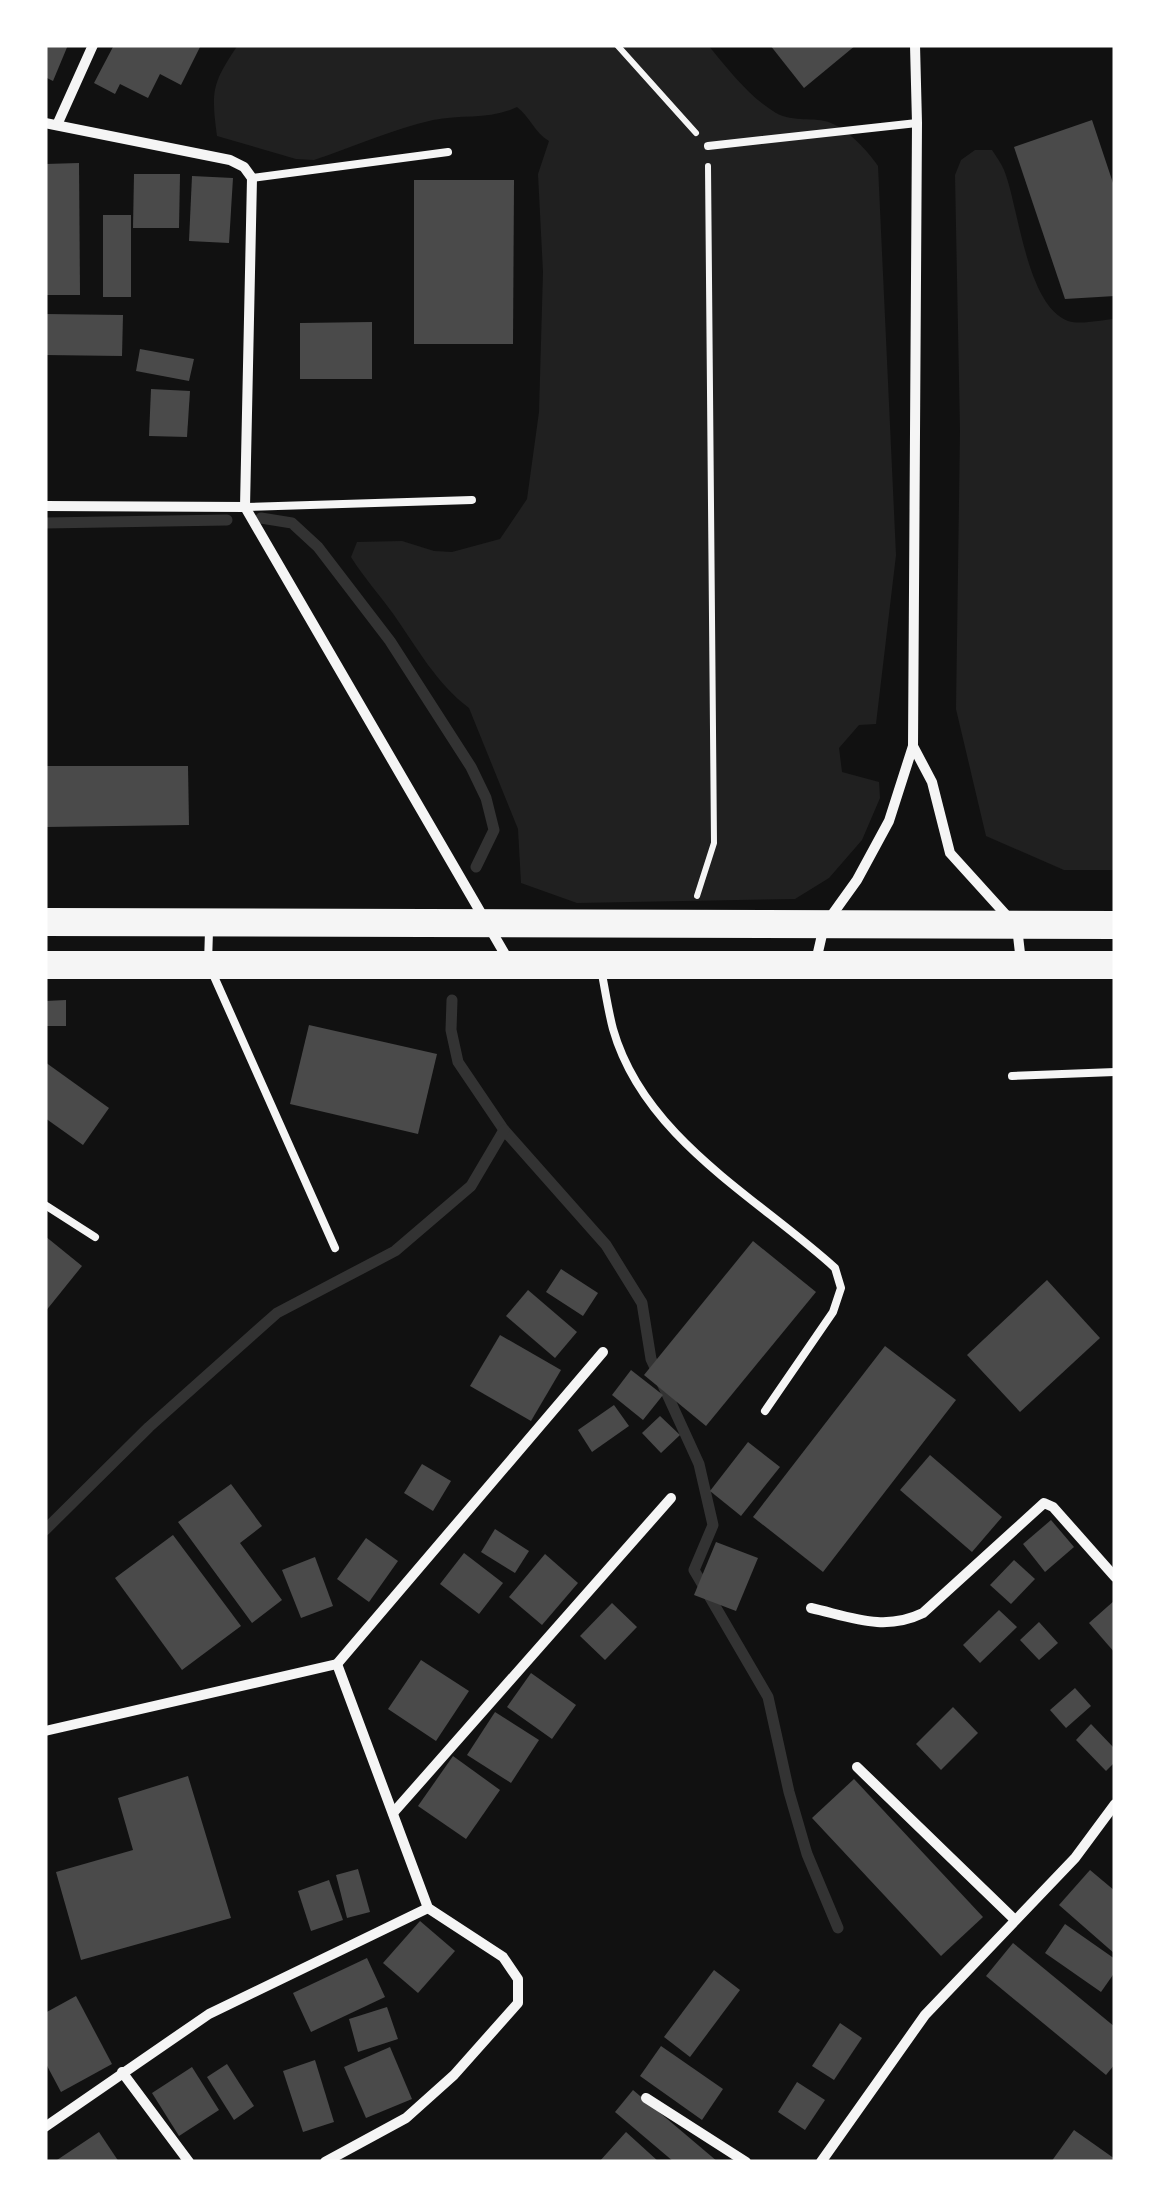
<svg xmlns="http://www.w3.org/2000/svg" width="1160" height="2207" viewBox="0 0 1160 2207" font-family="Mulish,sans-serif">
<rect width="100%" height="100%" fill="#111"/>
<!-- green -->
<g fill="#202020">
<path d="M238,45h470c20,24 41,52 68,68 18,10 38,3 55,10 17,7 37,28 47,43l18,389 -20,169 -17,1 -20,23 3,24 37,10 1,16 -18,42 -33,38 -34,21 -218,4 -56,-20 -3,-54 -49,-121c-32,-24 -52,-60 -75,-93 -14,-20 -30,-37 -43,-58l6,-15 45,-1 32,10 18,1 48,-13 27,-40 12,-87 4,-140 -5,-98 11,-33c-15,-9 -18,-23 -32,-34 -27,13 -55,7 -84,13 -40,9 -80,27 -119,40l-18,-1 -79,-23c-6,-45 -5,-53 21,-91z"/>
<path d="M975,150h17c4,6 9,13 12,20 15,37 22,135 64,151 12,4 33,-1 47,-2v551h-51l-78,-34 -30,-127 4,-278 -5,-256 6,-15z"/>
</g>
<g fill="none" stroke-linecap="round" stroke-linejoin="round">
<!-- stream -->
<g stroke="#333" stroke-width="11">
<path d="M261,518l31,5 26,24 72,94 81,126 15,31 8,32 -18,37"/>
<path d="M45,523l182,-3"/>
<path d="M452,1000l-1,30 7,32 46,68 102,115 36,58 9,56 48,105 14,61 -19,45 74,127 21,95 18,62 31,74"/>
<path d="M45,1530l104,-103 128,-114 118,-62 76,-65 33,-56"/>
</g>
</g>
<!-- building -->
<g fill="#4a4a4a">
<path d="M45,45h23l-15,36 -8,-4z"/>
<path d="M114,45h87l-20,40 -21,-11 -12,24 -28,-14 -5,10 -21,-11z"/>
<path d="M770,45h86l-52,43z"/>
<path d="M1092,120l23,69v107l-50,3 -51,-152z"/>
<path d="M79,163l1,132h-35v-131z"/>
<path d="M134,174h46l-1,54h-46z"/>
<path d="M192,176l41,2 -4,65 -40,-2z"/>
<path d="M414,180h100l-1,164h-99z"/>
<rect x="103" y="215" width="28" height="82"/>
<path d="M45,314l78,1 -1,41 -77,-1z"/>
<path d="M372,322v57h-72v-56z"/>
<path d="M140,349l54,10 -5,22 -53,-10z"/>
<path d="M151,389l39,2 -3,46 -38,-1z"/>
<path d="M45,766h143l1,59 -144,2z"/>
<path d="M66,1000v26h-21v-25z"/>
<path d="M309,1025l128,29 -19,80 -128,-30z"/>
<path d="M45,1062l64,46 -26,37 -38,-27z"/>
<path d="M45,1236l37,30 -37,46z"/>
<path d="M753,1241l63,51 -110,134 -62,-51z"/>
<path d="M561,1269l37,24 -15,23 -37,-24z"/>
<path d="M1047,1280l53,58 -80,74 -53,-57z"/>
<path d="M528,1290l49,42 -22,26 -49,-42z"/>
<path d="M500,1335l61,35 -30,51 -61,-35z"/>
<path d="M885,1346l71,54 -133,172 -70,-55z"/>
<path d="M631,1370l32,25 -20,25 -31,-25z"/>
<path d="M614,1405l15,21 -37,26 -14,-22z"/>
<path d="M660,1416l20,19 -19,18 -19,-20z"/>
<path d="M748,1442l32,25 -39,49 -31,-25z"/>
<path d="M930,1455l72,62 -30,35 -72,-62z"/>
<path d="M422,1464l29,17 -18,30 -29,-18z"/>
<path d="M231,1484l31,42 -22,17 42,57 -30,23 -74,-101z"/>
<path d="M1051,1520l23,27 -29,25 -22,-28z"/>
<path d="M495,1529l34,22 -14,22 -34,-21z"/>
<path d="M173,1535l68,91 -59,44 -67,-92z"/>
<path d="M366,1538l32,23 -29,41 -32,-23z"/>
<path d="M716,1542l42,16 -22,53 -42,-16z"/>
<path d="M464,1553l39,30 -24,31 -39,-30z"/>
<path d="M545,1554l33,29 -36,42 -33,-28z"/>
<path d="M315,1557l18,49 -32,12 -19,-48z"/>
<path d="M1014,1560l21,19 -24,25 -21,-19z"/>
<path d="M1115,1600v53l-26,-30z"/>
<path d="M612,1603l25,24 -32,33 -25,-24z"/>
<path d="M999,1610l18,17 -37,36 -17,-18z"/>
<path d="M1039,1622l19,21 -19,17 -19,-20z"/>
<path d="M421,1660l48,31 -33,50 -48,-32z"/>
<path d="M531,1673l45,32 -24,34 -45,-32z"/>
<path d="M1075,1688l16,18 -25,22 -16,-18z"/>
<path d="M953,1707l25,26 -37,37 -25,-26z"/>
<path d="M495,1712l44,28 -28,43 -44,-28z"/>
<path d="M1091,1724l24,25v13l-9,9 -30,-31z"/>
<path d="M453,1756l47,34 -34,49 -48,-33z"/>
<path d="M188,1776l43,142 -150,42 -25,-88 77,-22 -15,-52z"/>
<path d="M854,1779l129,138 -42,39 -129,-138z"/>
<path d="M358,1869l12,43 -23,6 -11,-43z"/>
<path d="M1090,1870l25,21v63l-56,-49z"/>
<path d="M329,1880l14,40 -32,11 -13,-40z"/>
<path d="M420,1921l35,30 -37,42 -35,-30z"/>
<path d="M1065,1924l50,35v13l-14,20 -56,-39z"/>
<path d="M1013,1943l102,84v37l-9,11 -120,-99z"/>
<path d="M367,1958l18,39 -74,35 -18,-39z"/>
<path d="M714,1970l26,20 -50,67 -26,-20z"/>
<path d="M76,1996l36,68 -51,28 -16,-30v-49z"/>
<path d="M387,2007l11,32 -40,13 -9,-33z"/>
<path d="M840,2023l22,15 -28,42 -22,-14z"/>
<path d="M661,2046l62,43 -21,31 -62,-44z"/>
<path d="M390,2047l22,52 -46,19 -22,-51z"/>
<path d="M315,2060l19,62 -31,10 -20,-61z"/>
<path d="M227,2064l27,42 -20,14 -27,-43z"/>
<path d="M192,2067l27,43 -40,26 -27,-43z"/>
<path d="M797,2082l28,18 -20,30 -27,-18z"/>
<path d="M633,2090l85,72h-44l-59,-50z"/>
<path d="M1074,2130l41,29v3h-64z"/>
<path d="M99,2132l20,30h-65z"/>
<path d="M626,2132l33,30h-60z"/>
</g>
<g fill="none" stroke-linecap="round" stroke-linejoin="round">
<!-- path -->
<g stroke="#f5f5f5" stroke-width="6">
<path d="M617,45l79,88"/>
<path d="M697,896l17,-53 -6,-677"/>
</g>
<!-- service -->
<g stroke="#f5f5f5" stroke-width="8">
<path d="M708,146l209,-23"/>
<path d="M252,178l196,-26"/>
<path d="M245,507l227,-7"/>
<path d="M209,931l-1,32 127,285"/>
<path d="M601,969c4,20 7,41 12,60 31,109 144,168 222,239l6,20 -8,24 -68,99"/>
<path d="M1012,1076l103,-4"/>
<path d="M45,1205l50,32"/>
</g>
<!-- minor -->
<g stroke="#f5f5f5" stroke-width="10">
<path d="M45,123l185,37 14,7 8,11 -7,329 265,456"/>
<path d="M57,125l36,-80"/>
<path d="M45,506l200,1"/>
<path d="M913,746l19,36 18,71 67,74 4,35"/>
<path d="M816,961l8,-35 33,-46 32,-59 24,-75 4,-623 -2,-78"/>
<path d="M811,1608c40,9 73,24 112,5l121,-110 9,4 62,70"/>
<path d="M45,1731l292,-67 266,-312"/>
<path d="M857,1767l158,153"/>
<path d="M393,1813l278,-315"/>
<path d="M122,2072l67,90"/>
<path d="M646,2098l100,64"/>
<path d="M45,2127l164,-113 219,-106"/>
<path d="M325,2162l81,-44 48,-43 64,-72v-24l-15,-22 -75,-49 -91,-244"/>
<path d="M821,2162l104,-147 150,-157 40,-54"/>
</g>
<!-- trunk -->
<g stroke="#f5f5f5" stroke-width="28">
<path d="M45,922l1070,3"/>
<path d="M45,965h1070"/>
</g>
</g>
<!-- border -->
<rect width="1160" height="2207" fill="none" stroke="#ffffff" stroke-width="95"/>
</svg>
